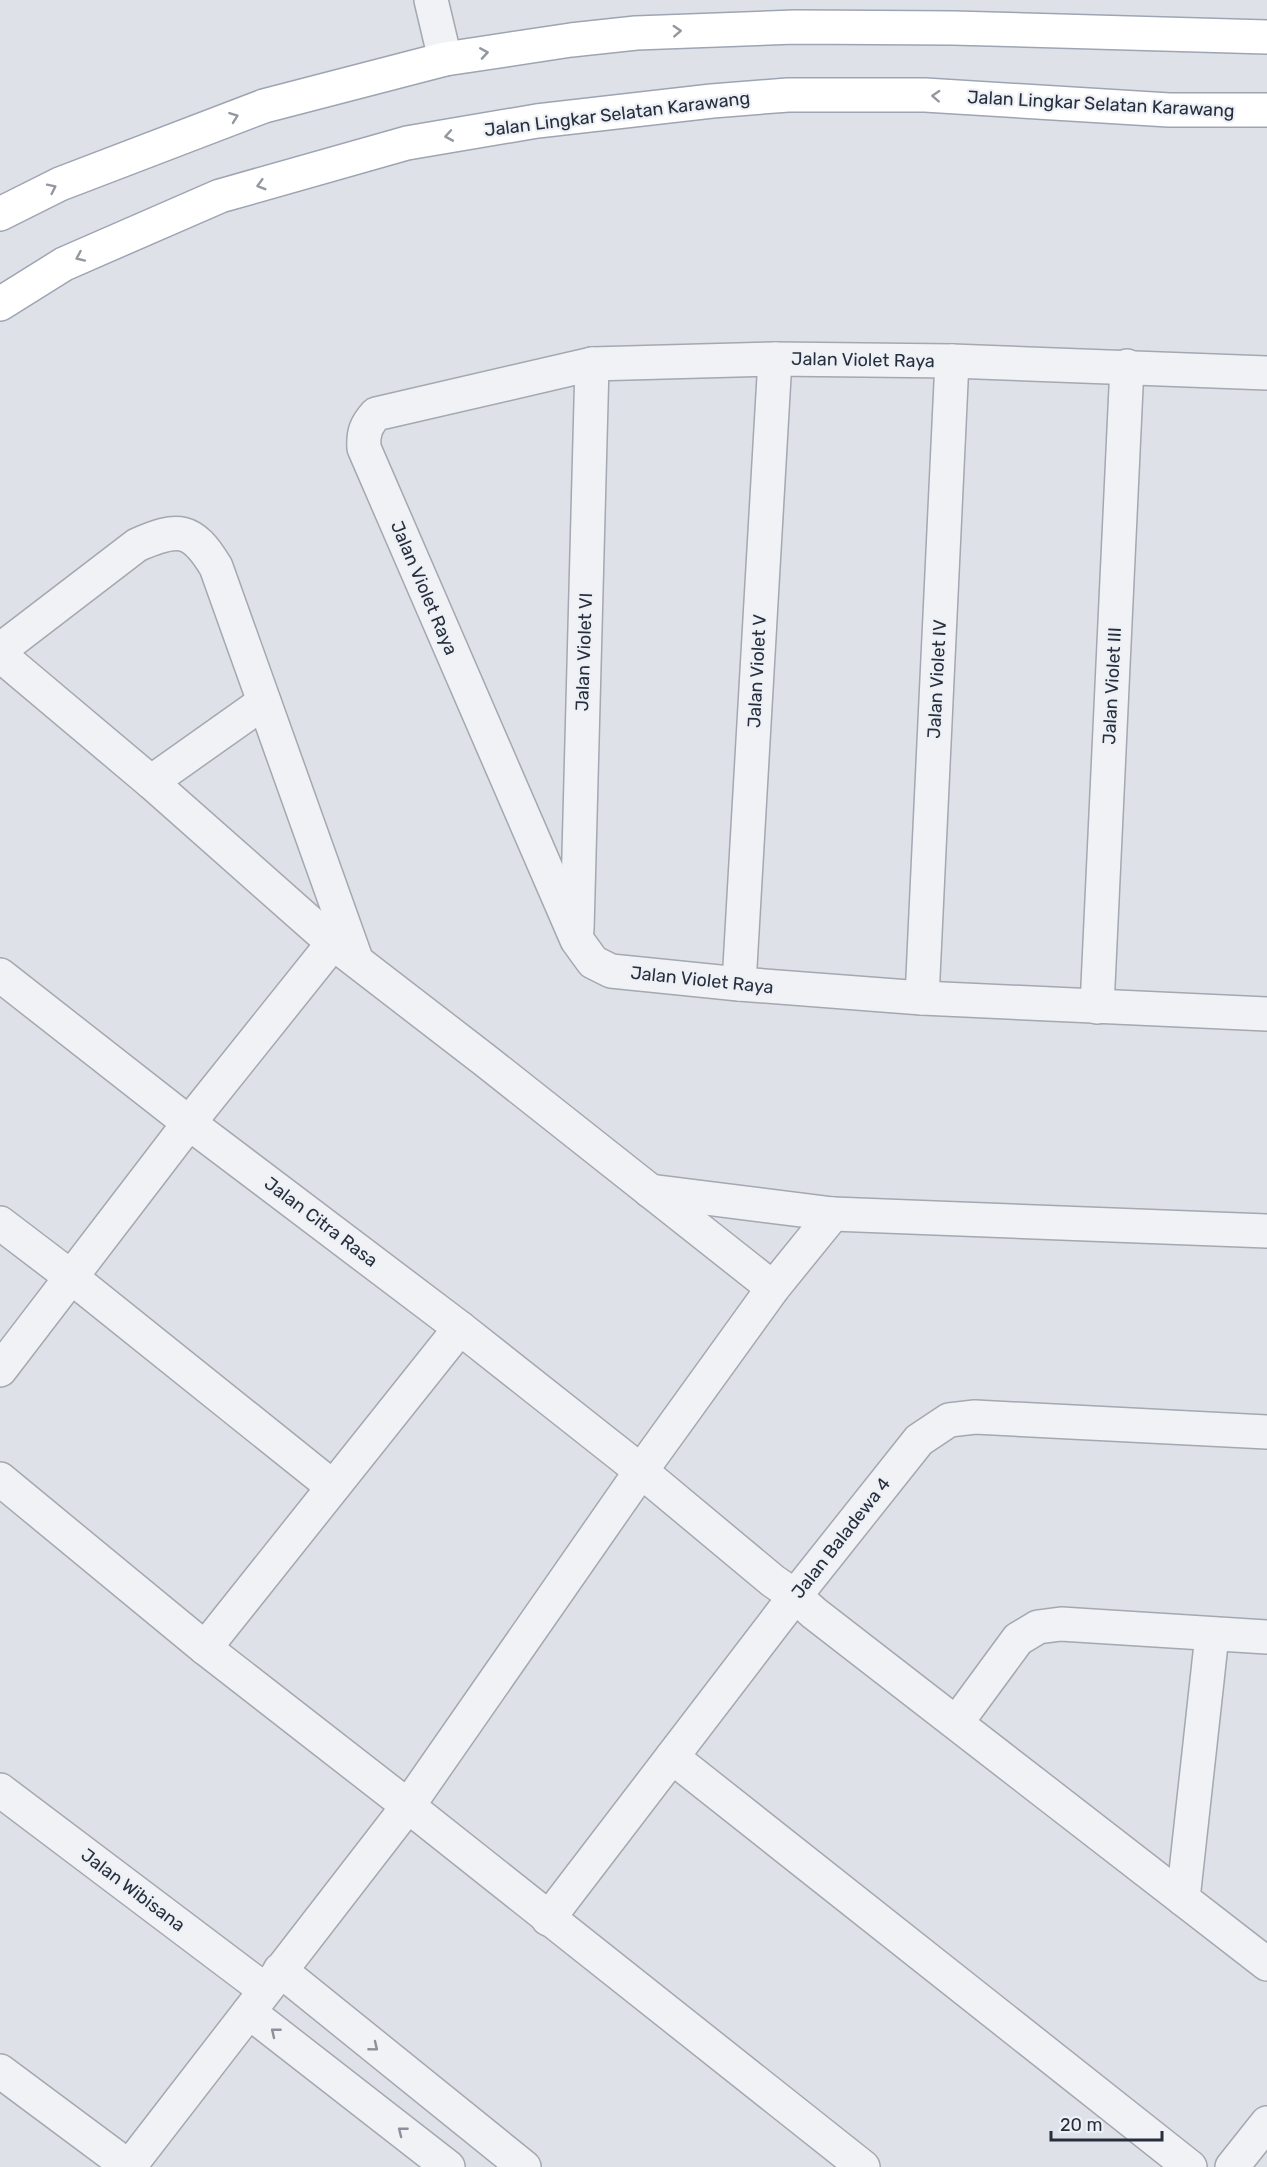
<svg xmlns="http://www.w3.org/2000/svg" width="1267" height="2167" viewBox="0 0 1267 2167" font-family="Rubik,sans-serif">
<rect width="100%" height="100%" fill="#dee1e7"/>
<g fill="none" stroke-linecap="round" stroke-linejoin="round">
<!-- street casing -->
<g stroke="#a3a8b1" stroke-width="36">
<g id="street">
<path d="M431,0l14,59"/>
<path d="M1267,373l-315,-12 -177,-2 -183,5 -216,50c-10,11 -13,19 -12,34l213,492 16,22 18,9 128,13 183,14 345,16"/>
<path d="M0,650l137,-105c41,-18 55,-18 79,22l140,392"/>
<path d="M0,655l151,127 182,161 153,118 287,227"/>
<path d="M151,782l113,-80"/>
<path d="M577,930l15,-566"/>
<path d="M0,975l189,148 271,205 181,143 132,110 22,15 19,17 453,351"/>
<path d="M739,984l36,-625"/>
<path d="M922,998l30,-637"/>
<path d="M1097,1007l30,-641"/>
<path d="M650,1191l183,23 434,17"/>
<path d="M0,1223l71,54 262,210"/>
<path d="M0,1370l189,-247 144,-180"/>
<path d="M0,1479l205,169 203,158 455,361"/>
<path d="M205,1648l255,-320"/>
<path d="M957,1722l61,-83 20,-12 23,-3 206,13"/>
<path d="M672,1757l518,410"/>
<path d="M0,1790l265,200"/>
<path d="M1183,1899l29,-264"/>
<path d="M548,1919l247,-323 124,-156 30,-20 26,-3 292,15"/>
<path d="M280,1970l244,197"/>
<path d="M249,2012l199,155"/>
<path d="M0,2071l129,96"/>
<path d="M129,2167l279,-361 233,-335 132,-183 60,-74"/>
<path d="M1232,2167l35,-44"/>
</g>
</g>
<!-- primary casing -->
<g stroke="#9da5b3" stroke-width="36">
<g id="primary">
<path d="M0,214l60,-30 204,-78 181,-47 126,-19 65,-7 159,-6 158,1 314,9"/>
<path d="M0,304l64,-40 156,-68 187,-53 130,-22 175,-20 76,-6h137l244,15h98"/>
</g>
</g>
<!-- street -->
<use href="#street" stroke="#f0f2f6" stroke-width="33"/>
<!-- primary -->
<use href="#primary" stroke="#fff" stroke-width="33"/>
</g>
<!-- one-way arrows -->
<defs><path id="oneway-chevron" d="M-2-3.5L2.5 0L-2 3.5" fill="none" stroke-width="1.6" stroke-linecap="round" stroke-linejoin="round" transform="scale(1.5)"/></defs>
<g stroke="#93979e">
<use href="#oneway-chevron" transform="translate(677 31) rotate(-3)"/>
<use href="#oneway-chevron" transform="translate(484 53) rotate(-9)"/>
<use href="#oneway-chevron" transform="translate(936 96) rotate(-177)"/>
<use href="#oneway-chevron" transform="translate(234 117) rotate(-20)"/>
<use href="#oneway-chevron" transform="translate(449 136) rotate(170)"/>
<use href="#oneway-chevron" transform="translate(261 185) rotate(164)"/>
<use href="#oneway-chevron" transform="translate(52 188) rotate(-26)"/>
<use href="#oneway-chevron" transform="translate(80 257) rotate(156)"/>
</g>
<g stroke="#8c909a">
<use href="#oneway-chevron" transform="translate(275 2032) rotate(-141)"/>
<use href="#oneway-chevron" transform="translate(374 2047) rotate(39)"/>
<use href="#oneway-chevron" transform="translate(402 2131) rotate(-142)"/>
</g>
<g text-anchor="middle" dominant-baseline="central" stroke-width="4.5" stroke-linejoin="round" paint-order="stroke">
<!-- street labels -->
<g font-size="18" fill="#272f3e" stroke="#edf0f5">
<text transform="translate(1101 104) rotate(3)">Jalan Lingkar Selatan Karawang</text>
<text transform="translate(617 114) rotate(-7)">Jalan Lingkar Selatan Karawang</text>
<text transform="translate(863 360) rotate(1)">Jalan Violet Raya</text>
<text transform="translate(424 588) rotate(67)">Jalan Violet Raya</text>
<text transform="translate(584 652) rotate(-88)">Jalan Violet VI</text>
<text transform="translate(757 671) rotate(-87)">Jalan Violet V</text>
<text transform="translate(937 679) rotate(-87)">Jalan Violet IV</text>
<text transform="translate(1112 686) rotate(-87)">Jalan Violet III</text>
<text transform="translate(702 980) rotate(6)">Jalan Violet Raya</text>
<text transform="translate(321 1222) rotate(37)">Jalan Citra Rasa</text>
<text transform="translate(841 1538) rotate(-52)">Jalan Baladewa 4</text>
<text transform="translate(133 1890) rotate(37)">Jalan Wibisana</text>
</g>
</g>
<!-- scale -->
<path d="M1051 2131v9h111v-9" fill="none" stroke="#272f3e" stroke-width="3"/>
<text x="1060" y="2131" font-size="18" fill="#272f3e" stroke="#edf0f5" stroke-width="4.5" paint-order="stroke">20 m</text>
</svg>
